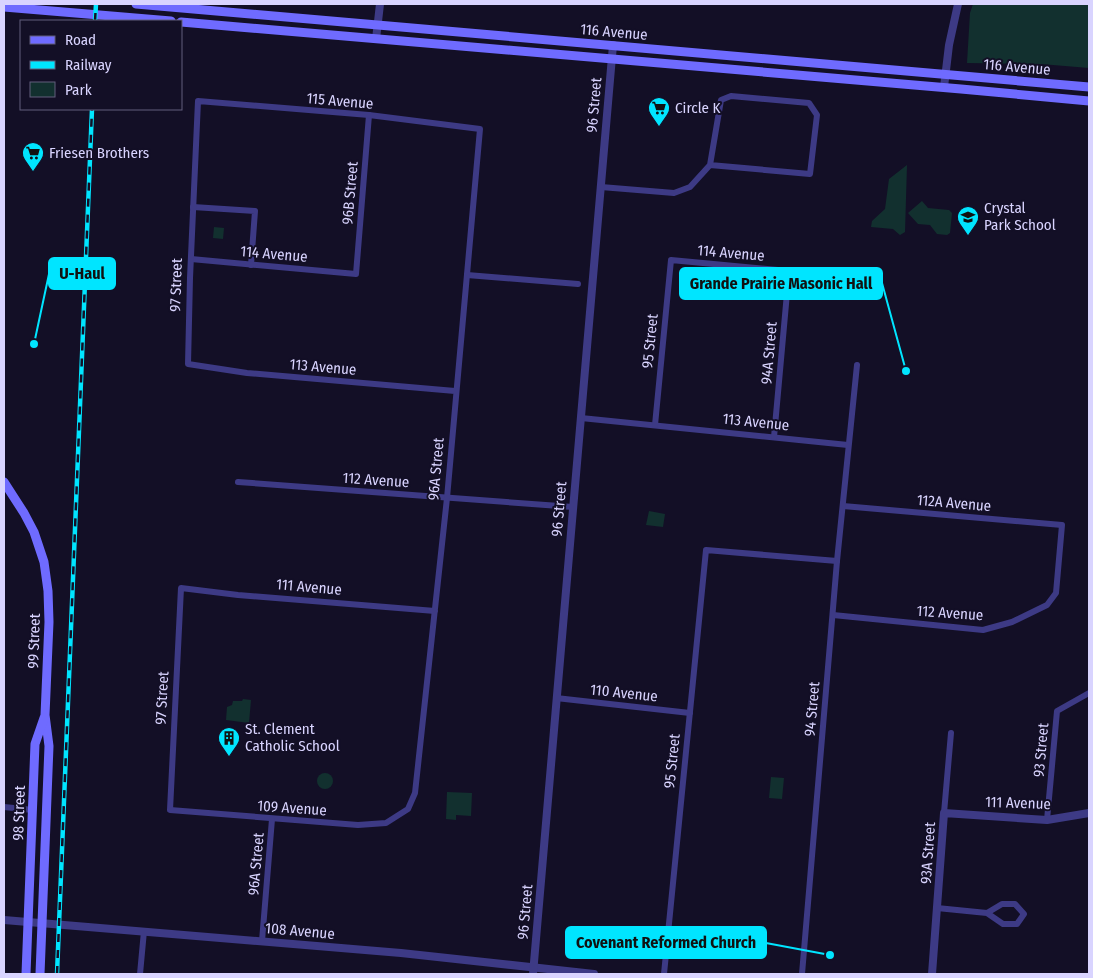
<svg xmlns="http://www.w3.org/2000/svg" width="1093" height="978" viewBox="0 0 1093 978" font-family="'Fira Sans Condensed',sans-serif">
<rect width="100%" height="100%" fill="#130f26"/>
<!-- green -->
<g fill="#12302f">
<path d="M973,4h116v64l-48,-4 -74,-1 3,-50z"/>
<path d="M907,165l-2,67 -5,3 -7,-6 -22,-2 1,-6 13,-12 4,-30z"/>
<path d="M922,201l6,7 21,2 3,3 -2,20 -3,2 -10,-1 -7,-9 -12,-1 -10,-11z"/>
<path d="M214,227l10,1 -1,11 -10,-1z"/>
<path d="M649,511l16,3 -2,13 -17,-2z"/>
<path d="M243,699l8,1 -2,23 -23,-3 1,-13 5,-2 1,-4h9z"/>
<circle cx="325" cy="781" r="8"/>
<path d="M771,777l13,1 -2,21 -13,-1z"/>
<path d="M447,792l25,1 -1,23 -15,-1v5l-10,-1z"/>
</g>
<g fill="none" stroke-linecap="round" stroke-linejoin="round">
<!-- minor -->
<g stroke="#3d3a85" stroke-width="6">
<path d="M601,187l73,6 16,-6 20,-22 11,-65 10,-4 78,7 8,12 -7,59 -100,-9"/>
<path d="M193,207l62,4 -4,54"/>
<path d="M191,259l165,15 13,-159"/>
<path d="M467,275l111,9"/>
<path d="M581,418l267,27"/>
<path d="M655,425l16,-165 118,11 -15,166"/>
<path d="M238,482l335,25"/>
<path d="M435,611l-197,-16 -57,-7 -11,222 188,15 28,-2 22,-14 7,-16 32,-295 33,-369 -111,-14 -171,-14 -8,177 -2,86 59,9 208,18"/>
<path d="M833,615l150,15 29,-8 35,-17 9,-12 6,-68 -219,-19"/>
<path d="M556,698l134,15"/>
<path d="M4,807l29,3"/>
<path d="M944,813l7,-80"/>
<path d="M1047,820l10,-109 32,-18"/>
<path d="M937,908l50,5 16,11h14l7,-10 -9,-10h-13l-15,9"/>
<path d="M262,941l10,-122"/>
<path d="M140,974l4,-43"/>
<path d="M664,974l42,-424 131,11"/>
<path d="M802,974l35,-413 20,-196"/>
</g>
<!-- tertiary -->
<g stroke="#3d3a85" stroke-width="8">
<path d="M376,39l4,-35"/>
<path d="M944,87l5,-42 9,-41"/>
<path d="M4,920l397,33 193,21"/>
<path d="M533,974l80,-929"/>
<path d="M932,974l12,-161 103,7 42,-7"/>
</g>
<!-- secondary -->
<g stroke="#6f6bff" stroke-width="9">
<path d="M136,4l953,83"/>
<path d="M4,7l167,14"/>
<path d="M181,22l780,67 128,12"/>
<path d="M4,482l20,31 10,19 10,30 4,29 1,31 -4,93 4,31 -9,228"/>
<path d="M26,974l9,-230 9,-26"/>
</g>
<!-- rail casing -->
<g stroke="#00e5ff" stroke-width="4.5">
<g id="rail">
<path d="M95,21l1,-17"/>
<path d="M57,974l35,-865"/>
</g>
</g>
<!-- rail -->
<use href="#rail" stroke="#130f26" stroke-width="2.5" stroke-dasharray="8" stroke-linecap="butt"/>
</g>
<!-- icons -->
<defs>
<g id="supermarket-pin" transform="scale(1.125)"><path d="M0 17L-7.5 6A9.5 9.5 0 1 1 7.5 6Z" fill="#00e5ff" stroke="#130f26"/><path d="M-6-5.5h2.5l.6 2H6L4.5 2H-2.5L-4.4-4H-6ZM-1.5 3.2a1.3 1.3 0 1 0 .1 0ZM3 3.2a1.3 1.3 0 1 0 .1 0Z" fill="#111"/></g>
<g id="school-pin" transform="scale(1.125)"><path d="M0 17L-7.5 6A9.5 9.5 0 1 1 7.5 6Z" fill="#00e5ff" stroke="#130f26"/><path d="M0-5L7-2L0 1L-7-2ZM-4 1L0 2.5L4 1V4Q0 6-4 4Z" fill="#111"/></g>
<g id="building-pin" transform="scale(1.125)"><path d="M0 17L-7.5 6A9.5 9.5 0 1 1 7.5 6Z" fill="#00e5ff" stroke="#130f26"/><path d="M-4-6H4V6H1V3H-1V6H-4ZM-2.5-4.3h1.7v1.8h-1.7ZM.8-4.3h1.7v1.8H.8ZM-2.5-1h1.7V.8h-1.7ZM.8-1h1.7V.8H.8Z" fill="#111"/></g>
</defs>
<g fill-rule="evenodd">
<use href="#supermarket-pin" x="659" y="108"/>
<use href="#supermarket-pin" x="33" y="153"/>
<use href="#school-pin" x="968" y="217"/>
<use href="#building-pin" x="229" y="738"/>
</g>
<g text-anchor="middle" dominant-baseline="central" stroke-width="4" stroke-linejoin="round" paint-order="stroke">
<!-- street labels -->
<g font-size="15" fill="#d9d4ff" stroke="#130f26">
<text transform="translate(614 32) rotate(5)">116 Avenue</text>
<text transform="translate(1017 67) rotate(5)">116 Avenue</text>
<text transform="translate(340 101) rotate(5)">115 Avenue</text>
<text transform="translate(594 105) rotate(-85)">96 Street</text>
<text transform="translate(350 193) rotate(-85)">96B Street</text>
<text transform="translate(731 253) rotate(5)">114 Avenue</text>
<text transform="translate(274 254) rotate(5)">114 Avenue</text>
<text transform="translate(176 285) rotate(-88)">97 Street</text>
<text transform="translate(650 341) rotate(-84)">95 Street</text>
<text transform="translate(769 353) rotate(-85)">94A Street</text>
<text transform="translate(323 367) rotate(5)">113 Avenue</text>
<text transform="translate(756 422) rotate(6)">113 Avenue</text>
<text transform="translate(436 469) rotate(-85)">96A Street</text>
<text transform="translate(376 480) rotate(4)">112 Avenue</text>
<text transform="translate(954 503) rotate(5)">112A Avenue</text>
<text transform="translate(559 509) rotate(-85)">96 Street</text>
<text transform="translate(309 587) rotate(5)">111 Avenue</text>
<text transform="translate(950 613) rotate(4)">112 Avenue</text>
<text transform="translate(34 641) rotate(-88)">99 Street</text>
<text transform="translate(624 693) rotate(6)">110 Avenue</text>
<text transform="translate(162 698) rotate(-87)">97 Street</text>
<text transform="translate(812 709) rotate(-85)">94 Street</text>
<text transform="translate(1041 750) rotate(-85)">93 Street</text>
<text transform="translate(672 761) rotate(-84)">95 Street</text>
<text transform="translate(1018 803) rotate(2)">111 Avenue</text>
<text transform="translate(292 808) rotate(4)">109 Avenue</text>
<text transform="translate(19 813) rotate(-88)">98 Street</text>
<text transform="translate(928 853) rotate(-86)">93A Street</text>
<text transform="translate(256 864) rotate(-85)">96A Street</text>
<text transform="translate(525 912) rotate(-85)">96 Street</text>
<text transform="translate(300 931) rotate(5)">108 Avenue</text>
</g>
<!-- poi labels -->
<g font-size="15" fill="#d9d4ff" stroke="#130f26" text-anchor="start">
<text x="675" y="108">Circle K</text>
<text x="49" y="153">Friesen Brothers</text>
<text x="984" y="208">Crystal<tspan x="984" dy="17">Park School</tspan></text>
<text x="245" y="729">St. Clement<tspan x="245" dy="17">Catholic School</tspan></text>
</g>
</g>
<!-- callouts -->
<path fill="none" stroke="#00e5ff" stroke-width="2" d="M34 344L49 274M906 371L882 283M830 955L766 943"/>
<g fill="#00e5ff" stroke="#130f26" stroke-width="2">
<circle cx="34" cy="344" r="5"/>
<circle cx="906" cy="371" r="5"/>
<circle cx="830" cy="955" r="5"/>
</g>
<g fill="#00e5ff" stroke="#00e5ff" stroke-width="2">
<rect x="49" y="258" width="66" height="31" rx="5"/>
<rect x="680" y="268" width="202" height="31" rx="5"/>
<rect x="566" y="927" width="200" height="31" rx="5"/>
</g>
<g font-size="16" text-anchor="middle" font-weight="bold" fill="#111">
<text x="82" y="279">U-Haul</text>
<text x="781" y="289">Grande Prairie Masonic Hall</text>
<text x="666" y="948">Covenant Reformed Church</text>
</g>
<!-- border -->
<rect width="1093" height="978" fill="none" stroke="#d9d4ff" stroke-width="10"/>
<!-- legend -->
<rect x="20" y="20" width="162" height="90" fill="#130f26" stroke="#625e7d"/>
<rect x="30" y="36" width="25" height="8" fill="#6f6bff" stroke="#625e7d"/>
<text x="65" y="45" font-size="15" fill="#d9d4ff">Road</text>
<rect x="30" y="61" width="25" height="8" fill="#00e5ff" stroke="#625e7d"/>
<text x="65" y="70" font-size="15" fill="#d9d4ff">Railway</text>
<rect x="30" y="82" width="25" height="15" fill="#12302f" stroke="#625e7d"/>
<text x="65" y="95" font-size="15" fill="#d9d4ff">Park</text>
</svg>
